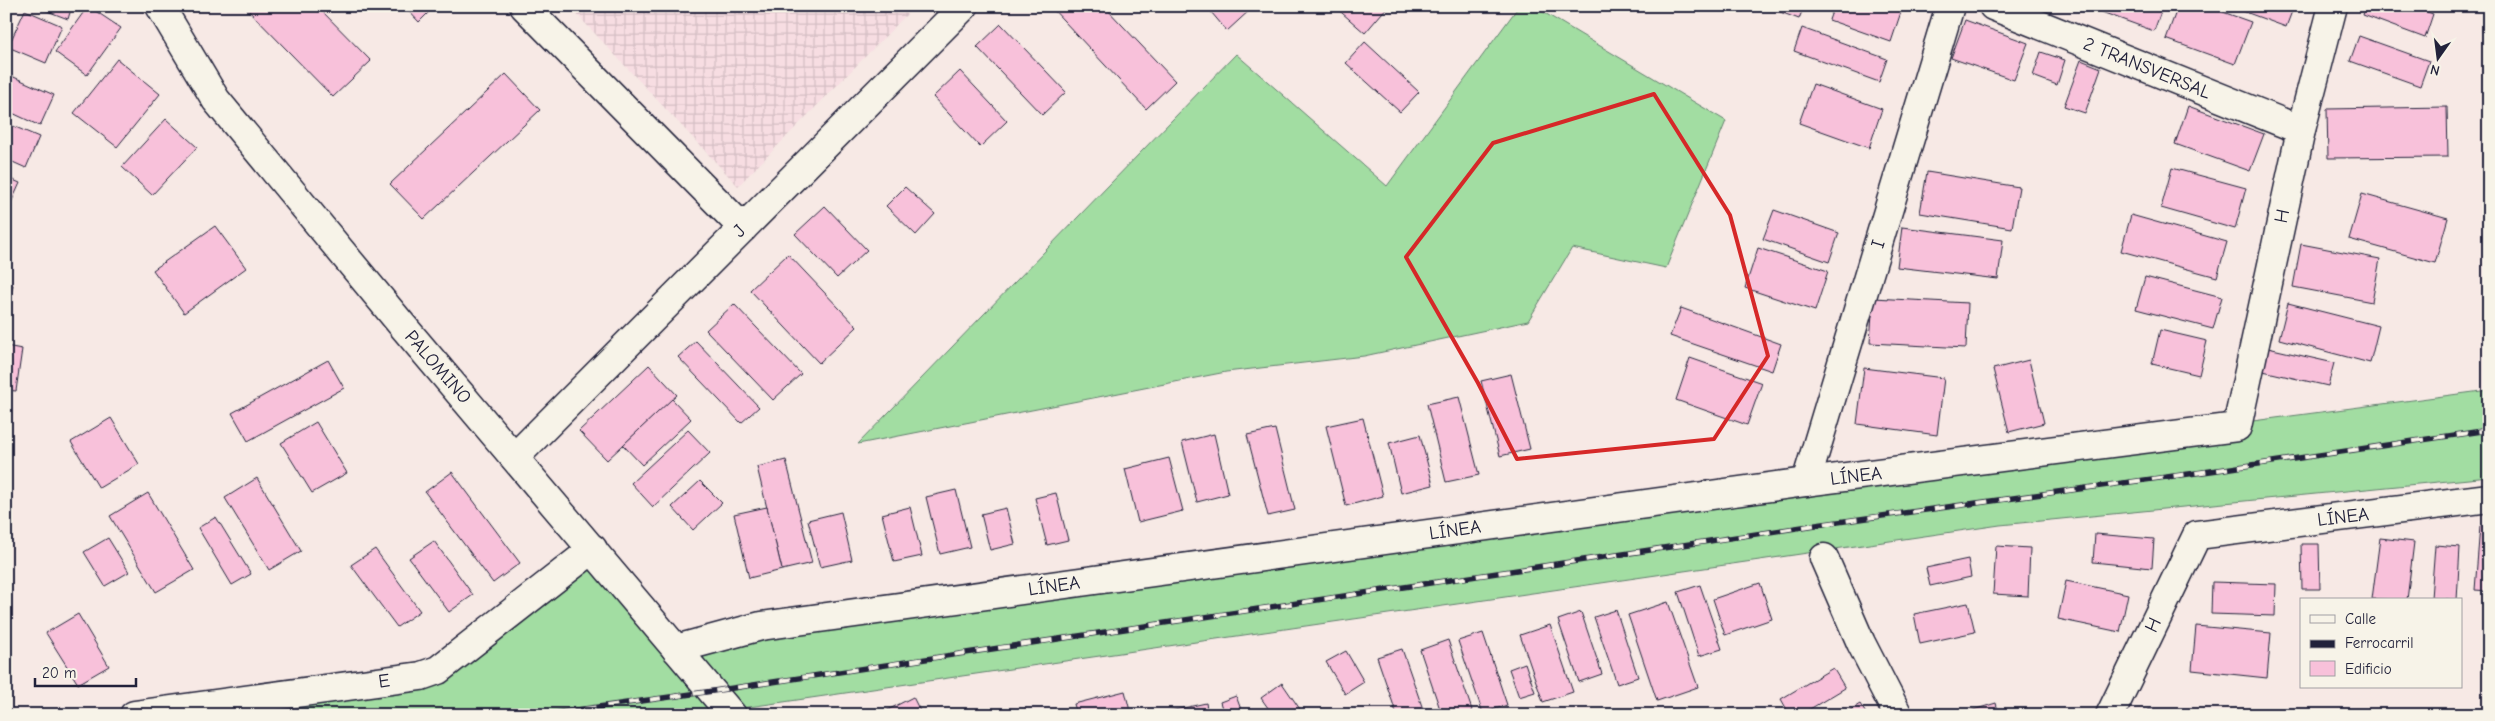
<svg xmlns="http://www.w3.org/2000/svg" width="2495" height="721" viewBox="0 0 2495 721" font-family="'Comic Neue',sans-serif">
<defs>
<pattern id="industrial-grid" width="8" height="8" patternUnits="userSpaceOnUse" patternTransform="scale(1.25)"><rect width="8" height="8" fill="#f7dde2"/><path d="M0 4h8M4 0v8" fill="none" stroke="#d3bdc3"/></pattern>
</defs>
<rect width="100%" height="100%" fill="#f7e9e5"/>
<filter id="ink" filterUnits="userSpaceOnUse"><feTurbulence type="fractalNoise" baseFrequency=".02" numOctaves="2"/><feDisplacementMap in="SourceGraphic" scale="10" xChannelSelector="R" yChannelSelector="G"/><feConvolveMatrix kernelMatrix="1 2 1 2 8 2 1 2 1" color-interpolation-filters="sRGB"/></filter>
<g filter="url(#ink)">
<!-- industrial -->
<path fill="url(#industrial-grid)" d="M569,6h346l-177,180z"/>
<!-- grass -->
<g fill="#a2dda2" stroke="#62806e">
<path d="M1519,6h14l193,115 -60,147 -94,-20 -44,73 -164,35 -138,16 -368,72 378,-390 151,132z"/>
<path d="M2489,390v87l-489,48 -1306,190h-543l270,-39 151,-124 105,97 563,-95z"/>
</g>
<!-- building -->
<g fill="#f8c1da" stroke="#22223b">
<path d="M34,6h38l-4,13z"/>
<path d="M88,6l33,22 -34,47 -32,-23z"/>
<path d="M244,6h73l54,55 -38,36z"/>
<path d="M404,6h31l-16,16z"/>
<path d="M1050,6h54l71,75 -29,28z"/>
<path d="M1206,6h42l3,3 -24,22z"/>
<path d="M1334,6h54l-23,27z"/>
<path d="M1764,6h40l-5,13z"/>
<path d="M1834,6h69l-12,36 -62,-22z"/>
<path d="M2097,6h66l-9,25 -58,-21z"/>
<path d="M2178,6h28l45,16 -16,42 -69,-25z"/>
<path d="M2229,6h65l-8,21z"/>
<path d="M2366,6h45l22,8 -8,24 -62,-23z"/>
<path d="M25,10l37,16 -16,37 -38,-16z"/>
<path d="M1965,20l63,23 -14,37 -63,-22z"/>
<path d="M1001,24l65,68 -24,23 -65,-68z"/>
<path d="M1802,28l85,31 -8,23 -85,-31z"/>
<path d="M2359,36l70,25 -9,25 -70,-25z"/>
<path d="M1365,42l54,50 -19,20 -54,-49z"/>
<path d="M2041,52l24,8 -8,25 -24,-9z"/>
<path d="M117,59l43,35 -43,53 -43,-34z"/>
<path d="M2081,60l20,8 -16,45 -21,-7z"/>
<path d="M960,71l47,50 -27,26 -47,-50z"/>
<path d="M7,74l47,21 -14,31 -34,-16z"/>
<path d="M506,74l34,36 -116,109 -34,-35z"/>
<path d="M1813,84l69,25 -13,39 -70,-25z"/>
<path d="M2188,106l76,28 -14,37 -75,-27z"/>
<path d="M2447,107l1,50 -120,1 -1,-49z"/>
<path d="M166,119l31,28 -45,48 -30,-28z"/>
<path d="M6,123l33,14 -13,31 -20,-9z"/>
<path d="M2172,168l74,20 -11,41 -74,-21z"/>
<path d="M1927,172l92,15 -7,41 -92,-15z"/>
<path d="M6,177l14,6 -14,31z"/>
<path d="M905,187l30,27 -19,21 -30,-29z"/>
<path d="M2362,194l86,24 -13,45 -86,-24z"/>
<path d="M825,206l42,44 -30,28 -42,-44z"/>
<path d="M1774,210l65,23 -10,29 -66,-23z"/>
<path d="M2131,215l96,27 -10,35 -96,-26z"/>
<path d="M215,226l31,42 -62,45 -31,-43z"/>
<path d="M1902,227l101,13 -5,39 -101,-12z"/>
<path d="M2301,244l79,15 -8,43 -79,-15z"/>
<path d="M1758,248l70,23 -13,40 -70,-23z"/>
<path d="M788,254l69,73 -38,36 -69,-73z"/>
<path d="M2145,277l77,20 -9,32 -77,-20z"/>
<path d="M6,284l7,1 -7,30z"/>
<path d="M1873,298l95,5 -2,45 -96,-5z"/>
<path d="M2288,303l91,23 -9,37 -91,-24z"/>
<path d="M734,304l67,70 -28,26 -67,-70z"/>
<path d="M1681,308l100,36 -9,27 -102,-35z"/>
<path d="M2160,330l47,11 -8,34 -47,-11z"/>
<path d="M696,341l63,66 -18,16 -63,-66z"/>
<path d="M6,346l16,3 -6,42 -10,-1z"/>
<path d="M2268,348l66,15 -6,23 -65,-15z"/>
<path d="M1690,358l72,25 -15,42 -71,-25z"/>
<path d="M328,360l16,28 -96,53 -16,-28z"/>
<path d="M2029,360l15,63 -35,9 -16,-63z"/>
<path d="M649,365l28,30 -70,65 -28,-29z"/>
<path d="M1864,368l80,10 -7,57 -80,-11z"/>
<path d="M1511,374l19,75 -30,7 -19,-75z"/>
<path d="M1459,397l20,78 -33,7 -19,-78z"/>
<path d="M672,399l19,20 -49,46 -19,-20z"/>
<path d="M111,418l28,46 -40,24 -28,-46z"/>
<path d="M1363,418l20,78 -37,10 -20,-80z"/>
<path d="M316,422l31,51 -35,20 -31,-50z"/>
<path d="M1275,429l20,81 -27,6 -21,-81z"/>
<path d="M688,430l22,23 -57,54 -22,-24z"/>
<path d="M1214,434l14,60 -31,8 -15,-60z"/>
<path d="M1420,435l13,50 -32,8 -12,-50z"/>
<path d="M1169,458l14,53 -45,11 -13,-53z"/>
<path d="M786,460l26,103 -30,7 -25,-103z"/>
<path d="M452,472l68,91 -27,20 -68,-91z"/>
<path d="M257,478l44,73 -32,19 -44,-72z"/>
<path d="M700,481l22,22 -29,27 -21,-23z"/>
<path d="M956,490l14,57 -30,7 -14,-57z"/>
<path d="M148,493l46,77 -38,22 -46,-76z"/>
<path d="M1056,493l12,47 -21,5 -12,-47z"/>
<path d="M767,507l15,63 -33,8 -15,-64z"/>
<path d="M910,507l12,49 -28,6 -12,-48z"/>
<path d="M1006,508l9,36 -25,6 -9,-36z"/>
<path d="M841,512l11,48 -32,7 -12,-47z"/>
<path d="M216,517l35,57 -19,11 -34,-57z"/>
<path d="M2480,526l9,1v64l-14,-1z"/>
<path d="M2095,534l59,5 -2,29 -59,-6z"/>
<path d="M108,538l21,34 -24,14 -21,-34z"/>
<path d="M2380,538l34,4 -7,58 -35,-1z"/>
<path d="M434,541l39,54 -24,17 -40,-54z"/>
<path d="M2301,544h18l1,45h-18z"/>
<path d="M2435,545l25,2 -3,53 -26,-2z"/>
<path d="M1996,546l34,2 -2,48 -35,-2z"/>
<path d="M375,549l45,62 -23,16 -46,-62z"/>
<path d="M1968,559l3,18 -41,9 -4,-18z"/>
<path d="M2066,581l62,13 -8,38 -62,-13z"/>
<path d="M2212,582l64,2 -1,32 -64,-2z"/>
<path d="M1760,583l12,36 -47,16 -12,-36z"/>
<path d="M1700,585l22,64 -23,7 -21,-64z"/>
<path d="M1668,602l30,85 -41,14 -29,-86z"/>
<path d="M1968,603l7,29 -55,12 -6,-30z"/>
<path d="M1616,610l22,67 -21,7 -23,-67z"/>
<path d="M1581,612l21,62 -23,8 -21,-62z"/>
<path d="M78,614l31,52 -31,18 -32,-51z"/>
<path d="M1550,625l23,67 -30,10 -23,-67z"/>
<path d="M2196,626l75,7 -4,45 -75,-8z"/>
<path d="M1483,633l24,72 -24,8 -25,-72z"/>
<path d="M1448,640l25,73 -7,2h-24l-22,-65z"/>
<path d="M1402,649l23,66h-28l-20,-58z"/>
<path d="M1346,651l18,31 -19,12 -19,-32z"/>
<path d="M1525,663l10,29 -16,5 -10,-28z"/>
<path d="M1833,668l12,20 -45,27h-10l-9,-16z"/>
<path d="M1282,683l22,32h-31l-12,-17z"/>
<path d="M1125,691l6,24h-54l-3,-11z"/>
<path d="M1236,696l7,19h-19l-4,-13z"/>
<path d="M913,697l9,18h-44z"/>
<path d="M1206,703l2,12h-56z"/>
<path d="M1996,703l3,12h-42z"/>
<path d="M1860,704l7,11h-25z"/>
<path d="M2149,709l26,6h-27z"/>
</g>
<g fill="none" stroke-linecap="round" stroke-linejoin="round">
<!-- street casing -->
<g stroke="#22223b" stroke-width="31">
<g id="street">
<path d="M524,6l219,222"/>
<path d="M1993,6l308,124"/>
<path d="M1806,482l144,-476"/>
<path d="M1824,558l37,85 37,72"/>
<path d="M676,649l85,-23 1045,-144 431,-55 64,-297 32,-124"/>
<path d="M134,715l287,-39 17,-6 155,-121"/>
<path d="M2110,715l87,-180 292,-37"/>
</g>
</g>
<!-- secondary casing -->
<g stroke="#22223b" stroke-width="31">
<g id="secondary">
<path d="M160,6l56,94 186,225 330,390"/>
<path d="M515,457l449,-451"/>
</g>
</g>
<!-- street -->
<use href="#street" stroke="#f7f3e8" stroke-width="28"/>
<!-- secondary -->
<use href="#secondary" stroke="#f7f3e8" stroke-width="28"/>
<!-- rail casing -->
<g stroke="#22223b" stroke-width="5.5">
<path id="rail" d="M541,715l172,-24 1103,-166 402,-55 271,-40"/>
</g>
<!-- rail -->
<use href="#rail" stroke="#f7f3e8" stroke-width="4" stroke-dasharray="11" stroke-linecap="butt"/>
</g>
</g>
<!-- marked area -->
<path fill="none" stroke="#d62828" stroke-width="4" stroke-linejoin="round" d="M1654,94l76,121 38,141 -54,83 -197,20 -39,-76 -72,-126 87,-114z"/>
<g text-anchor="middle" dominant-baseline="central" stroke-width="4.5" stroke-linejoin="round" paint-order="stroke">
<!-- street labels -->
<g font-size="19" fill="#22223b" stroke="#f7f3e8">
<text transform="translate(2147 68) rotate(22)">2 TRANSVERSAL</text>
<text transform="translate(2282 216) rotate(-78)">H</text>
<text transform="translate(739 231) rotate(-45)">J</text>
<text transform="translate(1878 244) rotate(-73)">I</text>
<text transform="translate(438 367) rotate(49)">PALOMINO</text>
<text transform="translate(1856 476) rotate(-7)">LÍNEA</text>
<text transform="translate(2343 517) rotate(-7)">LÍNEA</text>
<text transform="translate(1455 530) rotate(-8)">LÍNEA</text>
<text transform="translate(1054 586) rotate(-8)">LÍNEA</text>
<text transform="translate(2153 625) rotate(-64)">H</text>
<text transform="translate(384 681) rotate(-8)">E</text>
</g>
</g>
<!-- margin -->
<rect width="2495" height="721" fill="none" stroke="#f7f3e8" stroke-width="25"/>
<rect x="12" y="12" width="2470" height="696" fill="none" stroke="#22223b" stroke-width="2" filter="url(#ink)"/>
<!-- legend -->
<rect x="2300" y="598" width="162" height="90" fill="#f7f3e8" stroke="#a29fa3"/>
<rect x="2310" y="615" width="25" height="8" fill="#f7f3e8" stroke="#a29fa3"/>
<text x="2345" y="624" font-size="15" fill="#22223b">Calle</text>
<rect x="2310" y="640" width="25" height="8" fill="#22223b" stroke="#a29fa3"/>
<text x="2345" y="648" font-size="15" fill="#22223b">Ferrocarril</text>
<rect x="2310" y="661" width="25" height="15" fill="#f8c1da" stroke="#a29fa3"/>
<text x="2345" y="674" font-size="15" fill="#22223b">Edificio</text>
<!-- north arrow -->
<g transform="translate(2438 58) rotate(194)" stroke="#f7f3e8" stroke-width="4" paint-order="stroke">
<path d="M0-4L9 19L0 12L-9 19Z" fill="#22223b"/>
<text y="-8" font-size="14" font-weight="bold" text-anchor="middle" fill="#22223b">N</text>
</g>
<!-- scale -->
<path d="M35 678v8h101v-8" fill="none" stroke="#22223b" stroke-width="2.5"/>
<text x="42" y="678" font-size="15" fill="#22223b" stroke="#f7f3e8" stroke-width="4" paint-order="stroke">20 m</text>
</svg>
